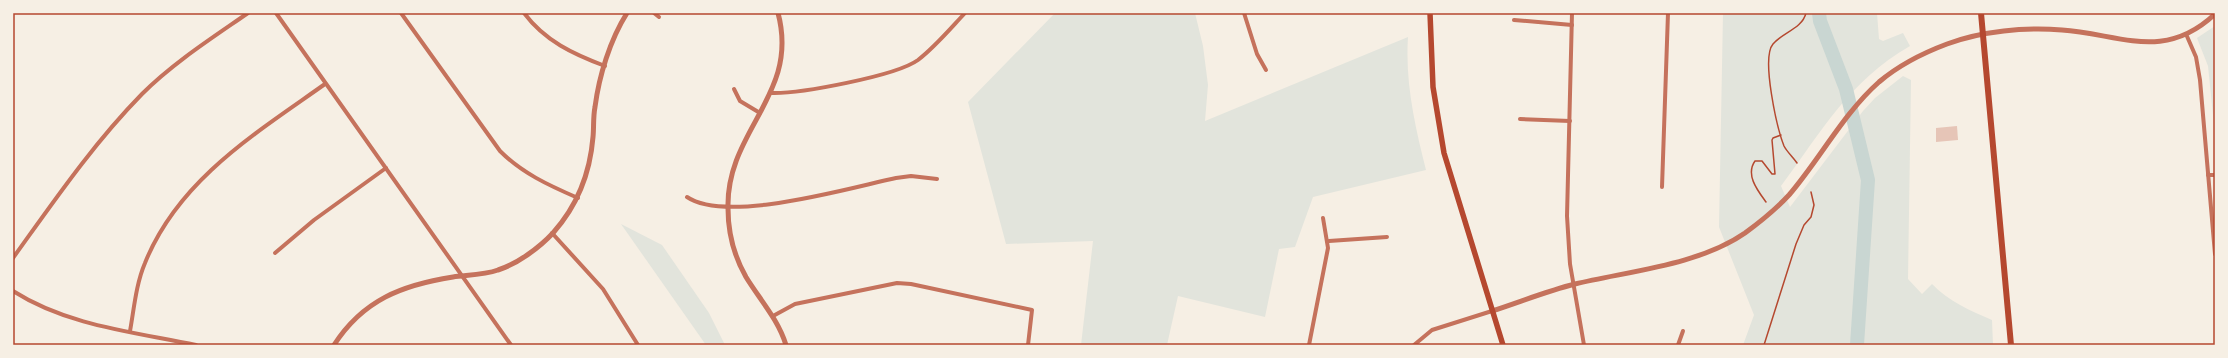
<svg xmlns="http://www.w3.org/2000/svg" width="2228" height="358" viewBox="0 0 2228 358" font-family="Commissioner,sans-serif">
<rect width="100%" height="100%" fill="#f6efe4"/>
<!-- green -->
<g fill="#e2e4dc">
<path d="M1055,13h140l8,33 5,39 -3,36 203,-84c-3,46 7,89 18,133l-113,27 -18,50 -16,2 -14,68 -87,-21 -11,49h-86l12,-104 -87,3 -38,-142z"/>
<path d="M1723,13h154l2,26 4,2 20,-8 7,13c-61,35 -88,85 -129,140l9,21 73,-96 12,-13 28,-22 8,4 -3,199 14,15 10,-10c16,17 39,27 60,36l1,25h-250l11,-30 -35,-88z"/>
<path d="M2215,26v98l-1,1 -6,-59 -11,-28z"/>
<path d="M621,224l41,21 47,68 16,32h-19z"/>
</g>
<g fill="none" stroke-linecap="round" stroke-linejoin="round">
<!-- river -->
<path stroke="#c9d6d2" stroke-width="14" d="M1819,13l1,8 26,68 22,91 -11,165"/>
</g>
<!-- building -->
<path fill="#e6c5b7" d="M1957,126l1,14 -22,2v-14z"/>
<g fill="none" stroke-linecap="round" stroke-linejoin="round">
<!-- path -->
<g stroke="#b5482f" stroke-width="1.5">
<path d="M1797,163c-4,-6 -10,-11 -13,-17 -7,-18 -23,-88 -11,-102 10,-12 29,-15 33,-31"/>
<path d="M1766,202c-8,-11 -21,-27 -11,-41h7l10,13h3l-3,-34 1,-2 8,-3"/>
<path d="M1764,345l32,-101 8,-19 7,-8 3,-12 -3,-13"/>
</g>
<!-- minor -->
<g stroke="#c5725c" stroke-width="4">
<path d="M276,13l235,332"/>
<path d="M401,13l99,138c22,22 48,34 78,47"/>
<path d="M524,13c21,28 49,41 81,53"/>
<path d="M654,13l5,4"/>
<path d="M1244,13l13,41 9,16"/>
<path d="M1572,13l-5,203 3,48 14,81"/>
<path d="M1514,20l58,5"/>
<path d="M2186,34l10,23 4,23 15,174"/>
<path d="M734,89l6,12 20,12"/>
<path d="M771,93c28,1 125,-17 147,-33 17,-13 32,-31 47,-47"/>
<path d="M1520,119l50,2"/>
<path d="M2208,175h7"/>
<path d="M1662,187l6,-174"/>
<path d="M687,197c40,27 162,-9 209,-19l15,-2 26,3"/>
<path d="M552,233l51,56 35,56"/>
<path d="M1329,241l58,-4"/>
<path d="M275,253l39,-33 72,-52"/>
<path d="M13,258c41,-57 80,-114 129,-164 31,-31 70,-56 106,-81"/>
<path d="M13,291c55,35 121,41 183,54"/>
<path d="M773,316l22,-12 102,-21 14,1 121,26 -4,35"/>
<path d="M130,331c4,-22 6,-47 15,-68 33,-83 111,-130 180,-179"/>
<path d="M1309,345l19,-97 -5,-30"/>
<path d="M1414,345l18,-15 60,-19"/>
<path d="M1678,345l5,-14"/>
</g>
<!-- tertiary -->
<g stroke="#c5725c" stroke-width="5">
<path d="M778,13c22,82 -52,117 -50,195 0,24 6,48 18,69 14,23 32,42 40,68"/>
<path d="M1492,311c28,-9 55,-20 83,-27 54,-13 124,-19 170,-51 15,-11 31,-24 44,-38 31,-36 54,-81 90,-113 20,-17 44,-29 68,-38 35,-13 78,-17 115,-14 58,4 102,32 153,-16"/>
<path d="M334,345c29,-45 68,-60 119,-68 15,-2 31,-2 45,-7 19,-6 41,-22 55,-37 24,-27 37,-59 40,-96 1,-10 0,-20 2,-30 4,-31 15,-67 32,-94"/>
</g>
<!-- secondary -->
<path stroke="#b5482f" stroke-width="5.5" d="M1430,13l3,74 11,66 59,192"/>
<!-- primary -->
<path stroke="#b5482f" stroke-width="6" d="M1981,13l30,332"/>
</g>
<!-- border -->
<rect width="2228" height="358" fill="none" stroke="#f6efe4" stroke-width="28"/>
<rect x="14" y="14" width="2200" height="330" fill="none" stroke="#b5482f" stroke-width="1.5"/>
</svg>
